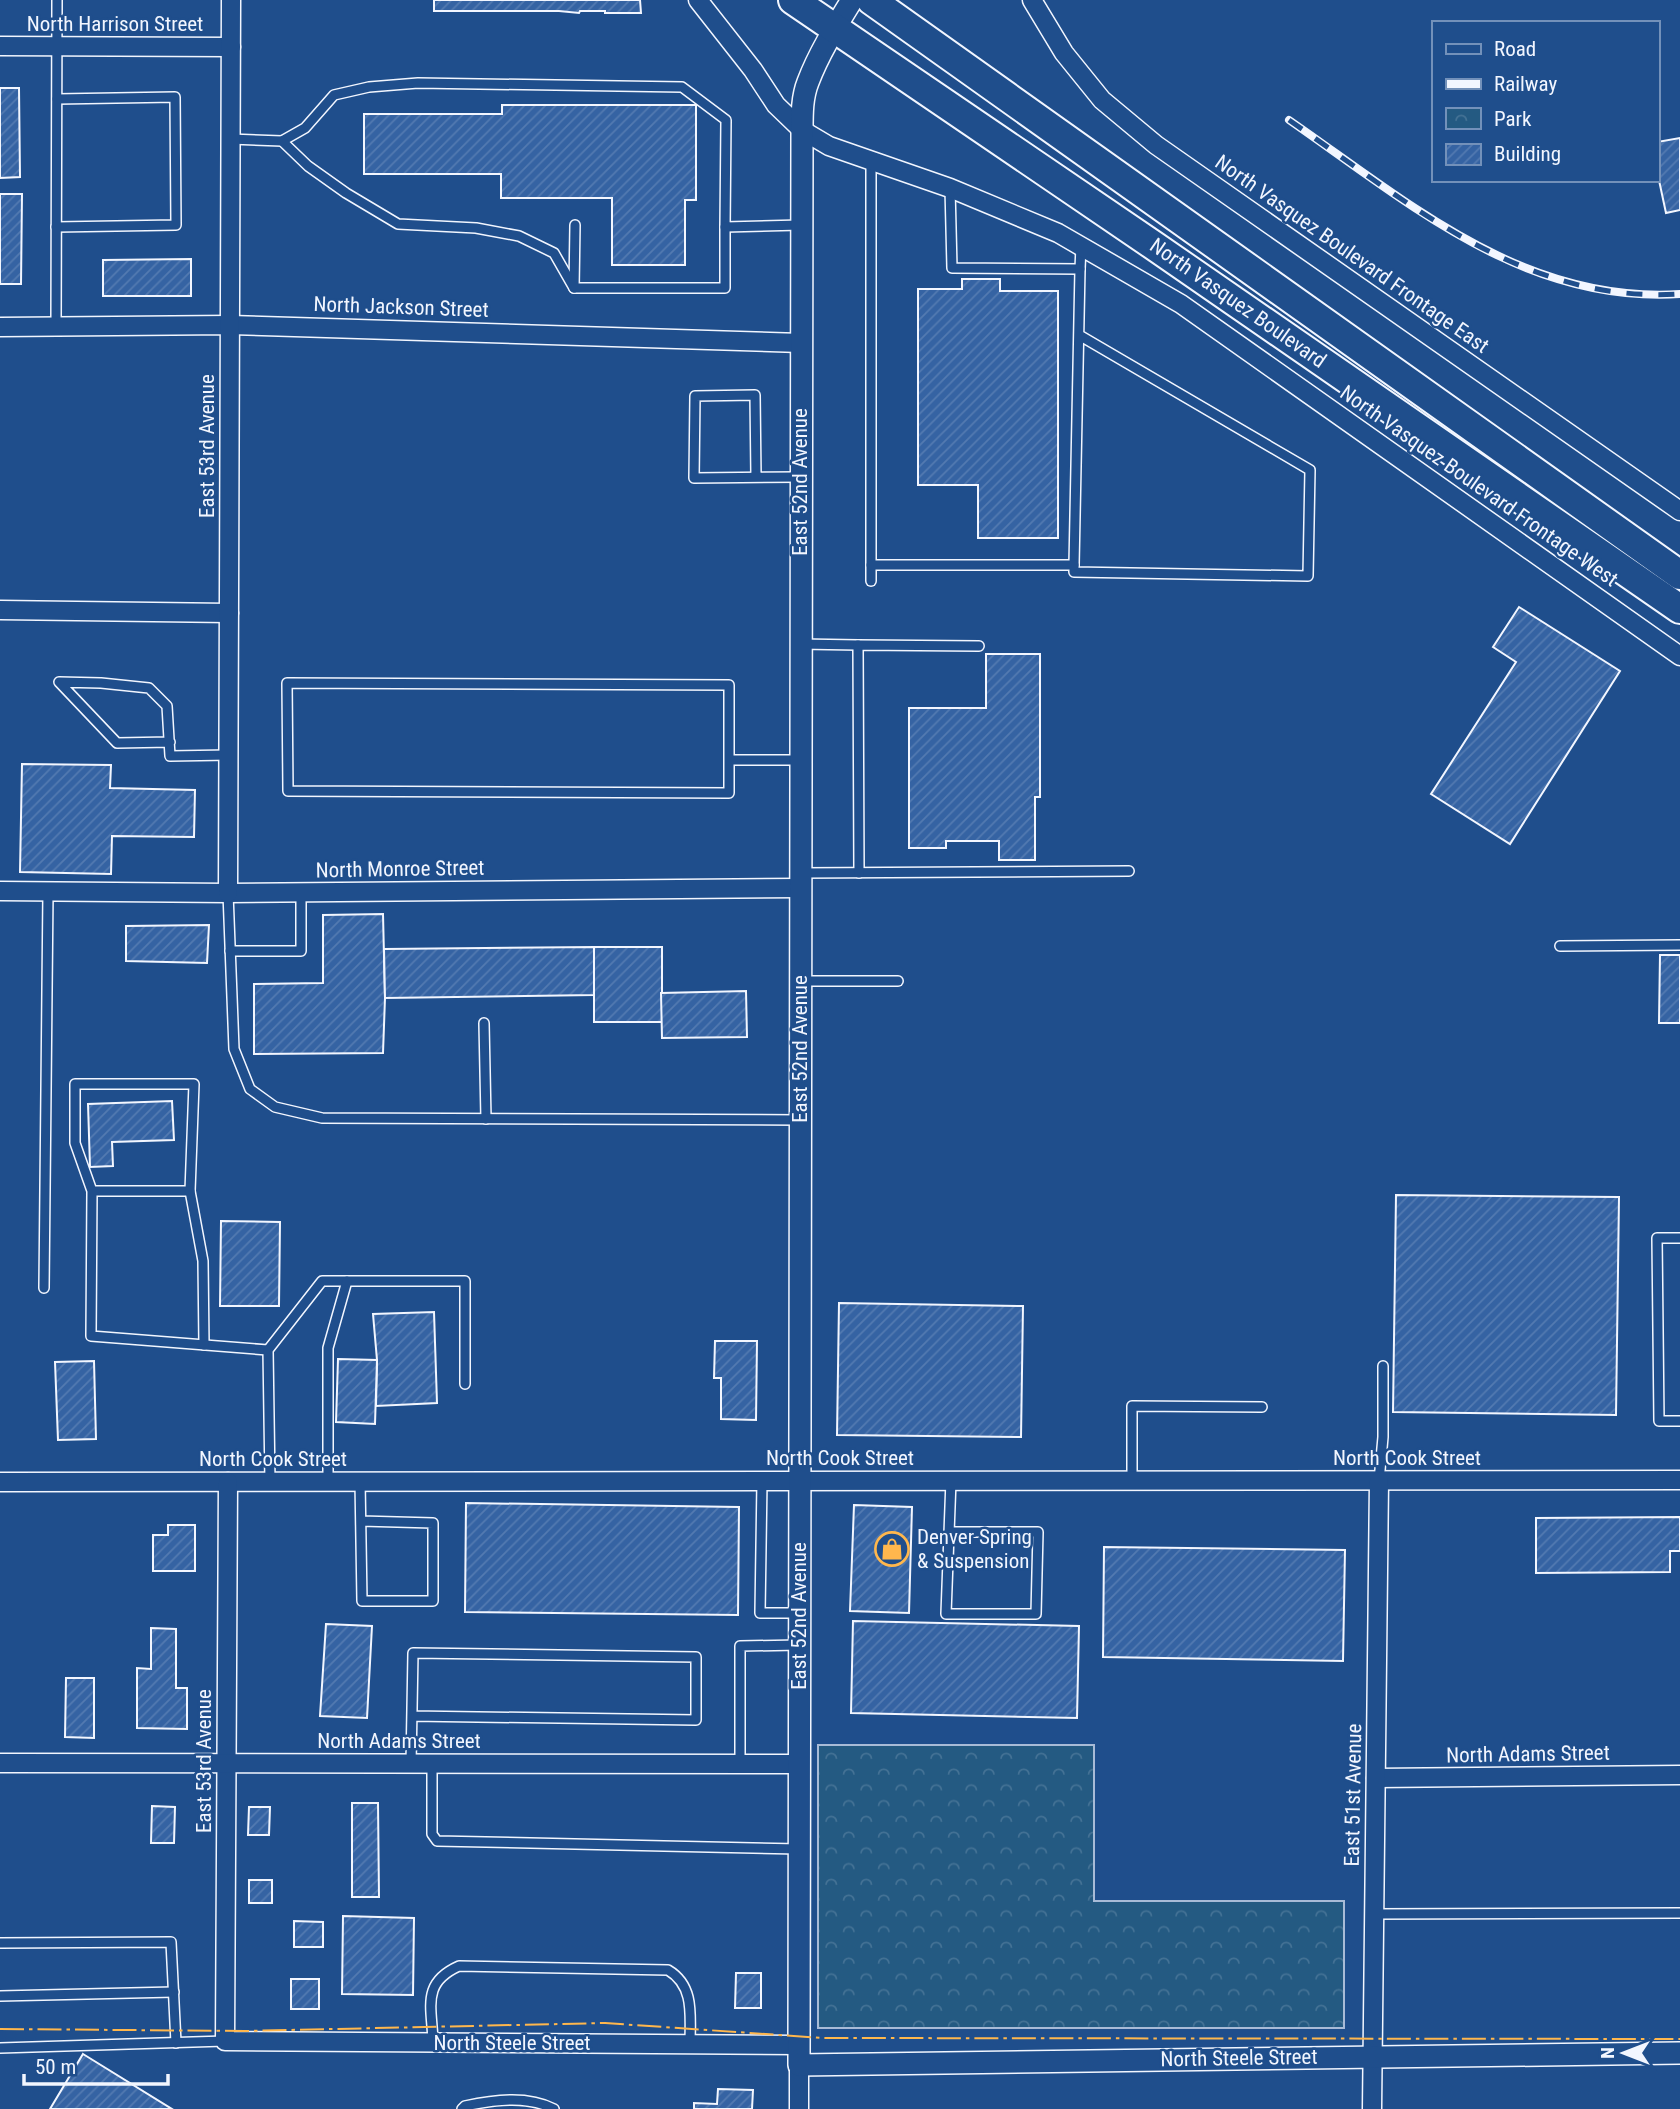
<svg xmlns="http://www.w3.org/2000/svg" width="1680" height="2109" viewBox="0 0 1680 2109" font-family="'Roboto Condensed',sans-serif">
<defs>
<pattern id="park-crowns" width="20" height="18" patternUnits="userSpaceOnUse" patternTransform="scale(1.75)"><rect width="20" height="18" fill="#245a82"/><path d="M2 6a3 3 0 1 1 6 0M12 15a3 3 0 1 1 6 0" fill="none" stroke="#447295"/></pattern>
<pattern id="building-hatch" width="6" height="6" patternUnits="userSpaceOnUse" patternTransform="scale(1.75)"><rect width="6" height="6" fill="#3563a3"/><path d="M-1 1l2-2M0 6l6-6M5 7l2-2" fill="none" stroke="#537ab1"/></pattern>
</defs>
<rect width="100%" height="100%" fill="#1f4e8c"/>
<!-- park -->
<path fill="url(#park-crowns)" stroke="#a8bbd7" stroke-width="2" d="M818,1745h276v156h250v127h-526z"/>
<!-- building -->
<g fill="url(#building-hatch)" stroke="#f2f6ff" stroke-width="2">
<path d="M434,0h206l1,13h-36v-2h-25l-1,2 -20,-2h-125z"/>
<path d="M0,88h19l1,89 -20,1z"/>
<path d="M502,105h194v95h-11v65h-73v-67h-111v-24h-137v-60h138z"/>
<path d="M1680,138v72l-14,3 -9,-42v-29z"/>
<path d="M0,194h22l-1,90h-21z"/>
<path d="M191,259v37h-88v-36z"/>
<path d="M962,279h38v12h58v247h-80v-53h-60v-196h44z"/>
<path d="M1519,607l101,64 -110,173 -79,-50 85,-132 -23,-15z"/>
<path d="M986,654h54v143h-5v63h-36v-19h-53v7h-37v-140h77z"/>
<path d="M22,764l89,1 -1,23 85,2 -1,47 -82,-1 -1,38 -91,-2z"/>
<path d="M383,914l2,84 -2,55 -129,1v-70l69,-1v-68z"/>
<path d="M209,925l-2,38 -81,-2v-35z"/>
<rect x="594" y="947" width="68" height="75"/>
<path d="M594,947v48l-209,3 -1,-49z"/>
<path d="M1660,955h20v68h-21z"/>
<path d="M746,991l1,46 -85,1 -1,-45z"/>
<path d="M172,1101l2,39 -62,2 1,24 -23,1 -2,-63z"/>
<path d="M1396,1195l223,2 -3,218 -223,-3z"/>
<path d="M221,1221l59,1 -1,84h-59z"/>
<path d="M839,1303l184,3 -2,131 -184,-2z"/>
<path d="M434,1312l3,91 -61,3 1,-46 -4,-46z"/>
<path d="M715,1341h42l-1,79 -35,-1v-41h-7z"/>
<path d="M338,1359l39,1 -2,64 -39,-2z"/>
<path d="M94,1361l2,78 -38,1 -3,-78z"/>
<path d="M466,1503l273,4 -1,108 -273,-3z"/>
<path d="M854,1505l58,2 -3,106 -59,-2z"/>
<path d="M1680,1517v34h-10v21l-134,1v-55z"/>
<path d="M168,1525h27v46h-42v-36h15z"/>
<path d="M1104,1547l241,3 -2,111 -240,-4z"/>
<path d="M853,1621l226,5 -2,92 -226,-5z"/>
<path d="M326,1624l46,2 -5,92 -47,-2z"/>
<path d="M151,1628l25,1v59h11v41l-50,-1v-60l14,1z"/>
<path d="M66,1678h28v60l-29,-1z"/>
<path d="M352,1803h26l1,94h-27z"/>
<path d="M152,1806l23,1 -1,36h-23z"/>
<path d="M249,1807h21l-1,28h-21z"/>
<rect x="249" y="1880" width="23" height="23"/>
<path d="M343,1916l71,2 -1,77 -71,-1z"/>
<path d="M294,1921l29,1v25h-29z"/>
<path d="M736,1973h25v35h-26z"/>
<rect x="291" y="1979" width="28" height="30"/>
<path d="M83,2054l89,55h-122z"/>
<path d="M718,2089l35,1 -1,19h-58v-6l23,1z"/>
</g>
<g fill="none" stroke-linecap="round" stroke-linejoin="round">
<!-- service casing -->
<g stroke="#f2f6ff" stroke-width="12">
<g id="service">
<path d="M230,139l52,2 23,-13 29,-33 35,-8 49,-4 264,4 44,33 -1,107 76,-2"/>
<path d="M282,141l26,25 38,27 52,31 78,4 43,8 35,17 20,35"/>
<path d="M871,161v420"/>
<path d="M950,188l2,80 128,1"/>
<path d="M575,225l-1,63h151v-61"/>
<path d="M56,227l120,-2 -1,-128 -118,2"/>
<path d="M56,326l1,-326"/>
<path d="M1079,335l231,135 -2,106 -234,-4v-7l6,-296 1,-23"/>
<path d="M756,477l-1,-82 -60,1 -1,82 106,-1"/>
<path d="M871,565h203"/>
<path d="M800,644l58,1"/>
<path d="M170,742l-53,1 -58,-61 42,1 48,5 18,18 3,50 59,-1"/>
<path d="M729,760v-75l-442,-2 1,108 441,2v-33h71"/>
<path d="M802,873l327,-2"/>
<path d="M859,873l-1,-228 121,1"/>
<path d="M228,893l6,156 16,40 25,18 47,11 478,2"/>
<path d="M1560,946l120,-1"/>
<path d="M230,951h71v-59"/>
<path d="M802,981h96"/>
<path d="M484,1023l2,96"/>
<path d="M92,1191h98l4,-107h-119v59l17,48 -1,145 177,14"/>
<path d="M190,1191l13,70 1,84"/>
<path d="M1680,1238h-23l2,183h21"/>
<path d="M44,1288l4,-396"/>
<path d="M360,1481l2,120h71v-78l-72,-2"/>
<path d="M762,1481l-2,132h39"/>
<path d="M1132,1481v-75l130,1"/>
<path d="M1379,1481l4,-44v-71"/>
<path d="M270,1482l-2,-132 54,-69h143v103"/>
<path d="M328,1482v-134l19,-67"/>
<path d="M949,1532h89l-2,82h-90l5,-134"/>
<path d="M411,1764l2,-111 283,4v63l-284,-4"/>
<path d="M432,1764v70l5,7 362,8"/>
<path d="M740,1764v-118l59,-1"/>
<path d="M1374,1914l306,-1"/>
<path d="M0,1943l171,-1 5,101"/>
<path d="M0,1996l174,-4"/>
<path d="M433,2042c-1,-35 -12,-59 26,-76l209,4c27,16 22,46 22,74"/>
<path d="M0,2048l225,-7"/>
<path d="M462,2109l3,-3c28,-6 62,-11 89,3"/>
</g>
</g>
<!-- minor casing -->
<g stroke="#f2f6ff" stroke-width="21">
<g id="minor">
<path d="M698,0l55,70 23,35 26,25 27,16 121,42 108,45 123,71 499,352"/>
<path d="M1032,0l32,53 38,47 54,45 524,366"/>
<path d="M0,46l231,1"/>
<path d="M0,327l230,-2 571,18"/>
<path d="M0,610l229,3"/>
<path d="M0,891l228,2 572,-5"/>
<path d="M228,893l3,-893"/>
<path d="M0,1482l1680,-2"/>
<path d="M228,1482l-3,559 574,4"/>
<path d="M0,1763l799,1"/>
<path d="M1376,1778l304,-3"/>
<path d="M799,2065v44"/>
<path d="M1372,2109l7,-628"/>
</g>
</g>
<!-- tertiary casing -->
<g stroke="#f2f6ff" stroke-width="24">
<path id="tertiary" d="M852,0c-16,26 -33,53 -44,82 -6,15 -6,32 -6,48l-3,1935 881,-12"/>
</g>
<!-- trunk casing -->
<g stroke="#f2f6ff" stroke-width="32">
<g id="trunk">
<path d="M793,0l360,245 527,364"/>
<path d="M871,0l809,575"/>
</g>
</g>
<!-- service -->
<use href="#service" stroke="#1f4e8c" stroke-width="9"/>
<!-- minor -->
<use href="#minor" stroke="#1f4e8c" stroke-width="18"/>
<!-- tertiary -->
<use href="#tertiary" stroke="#1f4e8c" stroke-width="21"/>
<!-- trunk -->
<use href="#trunk" stroke="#1f4e8c" stroke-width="28"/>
<!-- rail casing -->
<g stroke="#f2f6ff" stroke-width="8">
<path id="rail" d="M1289,120c120,83 235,184 391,174"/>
</g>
<!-- rail -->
<use href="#rail" stroke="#1f4e8c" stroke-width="5" stroke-dasharray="16" stroke-linecap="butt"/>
<!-- power -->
<path stroke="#ffb74d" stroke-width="2" stroke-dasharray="24 5 3.5 5" stroke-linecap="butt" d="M0,2029l244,2 361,-8 218,15 857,1"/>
</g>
<!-- icons -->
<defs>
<g id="shop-ring" transform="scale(1.75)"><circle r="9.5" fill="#1f4e8c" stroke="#ffb74d" stroke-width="1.5"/><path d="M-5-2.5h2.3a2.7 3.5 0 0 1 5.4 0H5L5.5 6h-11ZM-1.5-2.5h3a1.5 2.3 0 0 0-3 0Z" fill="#ffb74d"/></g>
</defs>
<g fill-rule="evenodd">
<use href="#shop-ring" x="892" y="1549"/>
</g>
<g text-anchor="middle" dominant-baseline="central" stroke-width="5" stroke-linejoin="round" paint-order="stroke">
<!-- street labels -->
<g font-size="21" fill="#f2f6ff" stroke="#1f4e8c">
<text x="115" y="24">North Harrison Street</text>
<text transform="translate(1352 254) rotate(35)">North Vasquez Boulevard Frontage East</text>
<text transform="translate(1238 303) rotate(35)">North Vasquez Boulevard</text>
<text transform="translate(401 307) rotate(2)">North Jackson Street</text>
<text transform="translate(207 446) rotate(-90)">East 53rd Avenue</text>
<text transform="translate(800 482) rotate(-90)">East 52nd Avenue</text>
<text transform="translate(1479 486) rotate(35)">North Vasquez Boulevard Frontage West</text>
<text transform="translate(400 869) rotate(-1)">North Monroe Street</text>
<text transform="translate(800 1049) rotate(-90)">East 52nd Avenue</text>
<text x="840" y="1458">North Cook Street</text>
<text x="1407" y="1458">North Cook Street</text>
<text x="273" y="1459">North Cook Street</text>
<text transform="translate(799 1616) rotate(-90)">East 52nd Avenue</text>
<text x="399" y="1741">North Adams Street</text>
<text transform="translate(1528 1754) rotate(-1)">North Adams Street</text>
<text transform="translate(204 1761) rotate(-90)">East 53rd Avenue</text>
<text transform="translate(1353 1795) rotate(-89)">East 51st Avenue</text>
<text x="512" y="2043">North Steele Street</text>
<text transform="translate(1239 2058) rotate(-1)">North Steele Street</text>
</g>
<!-- poi labels -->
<g font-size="21" fill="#f2f6ff" stroke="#1f4e8c" text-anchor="start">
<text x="917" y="1537">Denver Spring<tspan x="917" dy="24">&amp; Suspension</tspan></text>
</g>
</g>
<!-- legend -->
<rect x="1432" y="21" width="228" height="161" fill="#1f4e8c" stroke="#7391ba" stroke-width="2"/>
<rect x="1446" y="44" width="35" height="10" fill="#1f4e8c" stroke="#7391ba" stroke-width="2"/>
<text x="1494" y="56" font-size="21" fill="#f2f6ff">Road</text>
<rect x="1446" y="79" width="35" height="10" fill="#f2f6ff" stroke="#7391ba" stroke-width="2"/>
<text x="1494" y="91" font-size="21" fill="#f2f6ff">Railway</text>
<rect x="1446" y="108" width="35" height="21" fill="url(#park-crowns)" stroke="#7391ba" stroke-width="2"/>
<text x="1494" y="126" font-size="21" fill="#f2f6ff">Park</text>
<rect x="1446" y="144" width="35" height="21" fill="url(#building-hatch)" stroke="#7391ba" stroke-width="2"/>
<text x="1494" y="161" font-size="21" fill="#f2f6ff">Building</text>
<!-- north arrow -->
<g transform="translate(1624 2053) rotate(270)" stroke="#1f4e8c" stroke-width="5" paint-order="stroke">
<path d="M0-5L12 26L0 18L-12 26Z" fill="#f2f6ff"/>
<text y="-10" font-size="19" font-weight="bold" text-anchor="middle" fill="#f2f6ff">N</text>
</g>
<!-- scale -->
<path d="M24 2074v10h144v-10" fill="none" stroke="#f2f6ff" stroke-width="3.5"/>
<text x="35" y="2074" font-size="21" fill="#f2f6ff" stroke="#1f4e8c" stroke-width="5" paint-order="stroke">50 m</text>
</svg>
